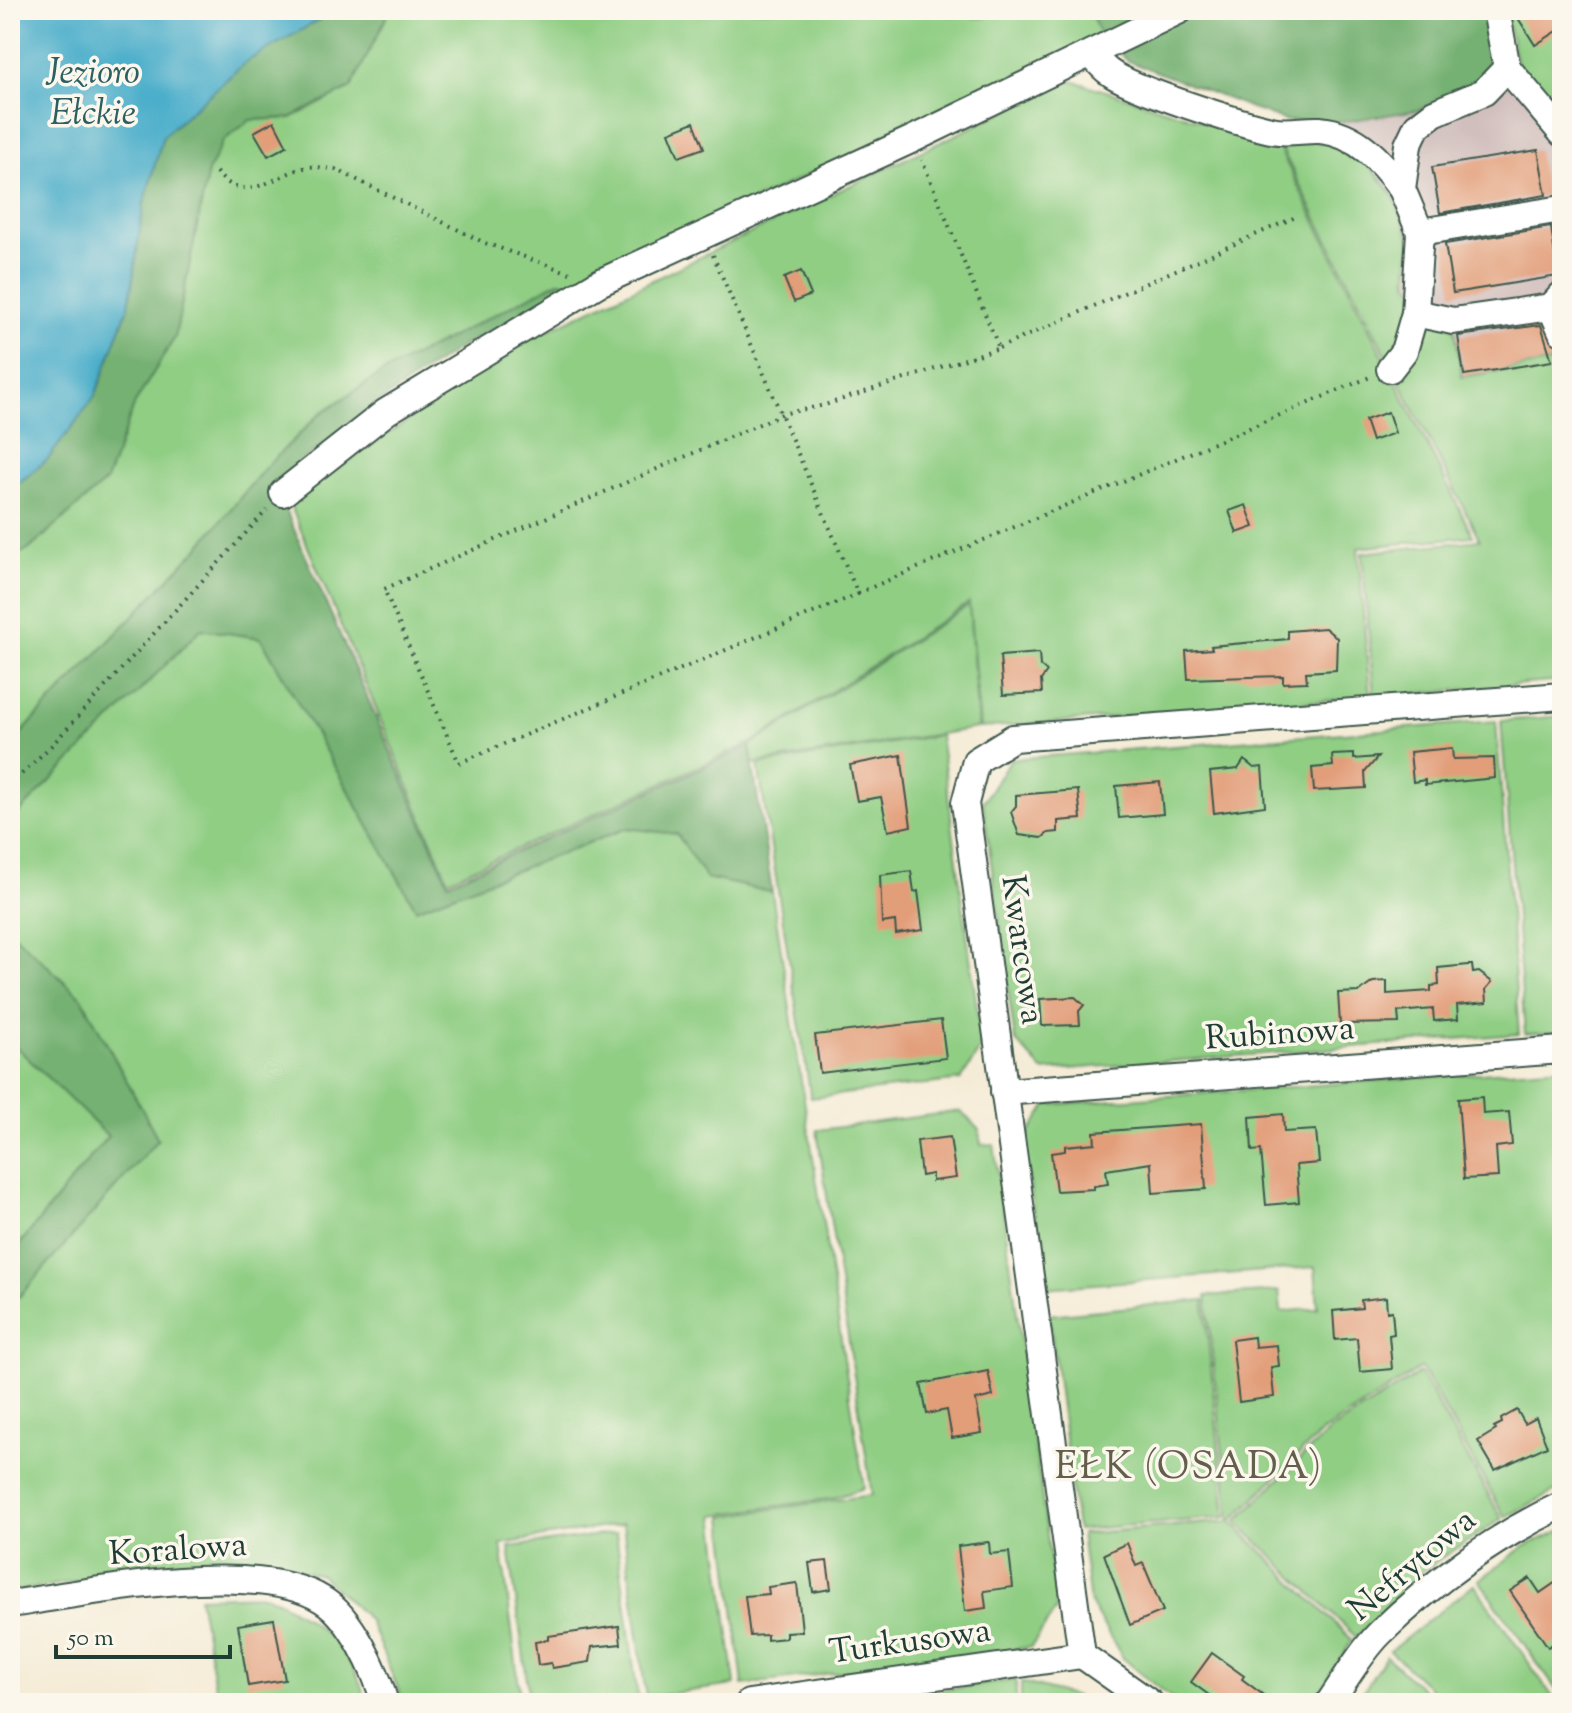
<svg xmlns="http://www.w3.org/2000/svg" width="1572" height="1713" viewBox="0 0 1572 1713" font-family="'Sorts Mill Goudy',serif">
<rect width="100%" height="100%" fill="#fbf7ec"/>
<filter id="ink" filterUnits="userSpaceOnUse"><feTurbulence type="fractalNoise" baseFrequency=".0125" numOctaves="2"/><feDisplacementMap in="SourceGraphic" scale="16" xChannelSelector="R" yChannelSelector="G"/><feConvolveMatrix kernelMatrix="1 2 1 2 8 2 1 2 1" color-interpolation-filters="sRGB"/></filter>
<filter id="wash" filterUnits="userSpaceOnUse"><feTurbulence type="fractalNoise" baseFrequency=".006" numOctaves="4" result="noise"/><feDisplacementMap in="SourceGraphic" scale="32" xChannelSelector="R" yChannelSelector="G"/><feGaussianBlur stdDeviation="1.8" result="paint"/><feColorMatrix in="noise" values="0 0 0 0 0 0 0 0 0 0 0 0 0 0 0 0 0 1.4 0 .05"/><feComposite in="paint" operator="in"/></filter>
<g filter="url(#wash)">
<rect width="100%" height="100%" fill="#f5ecd7"/>
<!-- industrial -->
<path fill="#d1bfbd" d="M1489,72l73,48v241l-100,16 -59,-60 -63,-195 39,-4z"/>
<!-- green -->
<g fill="#90ce84" stroke="#58865c" stroke-width="2">
<path d="M390,10h485l108,8 22,-8h85l10,26 -524,249 -17,-4 -177,92 -63,41 -54,54 -65,78 -190,199v-189l18,-6 78,-69 29,-78 40,-66 33,-166 15,-30 27,-21 41,-2 60,-30 35,-76z"/>
<path d="M1505,10h57v110l-45,-56z"/>
<path d="M1070,80l207,64 196,392 -115,12 12,149 -390,31 -11,-125 -216,139 -305,138 -159,-378 230,-158z"/>
<path d="M1298,142h40l30,22 24,29 18,46 -2,43 47,48 7,47 100,-16v320l-188,16 -12,-144 118,-13 -201,-396z"/>
<path d="M969,605l9,123 -227,36 -1,-18z"/>
<path d="M200,629l61,9 155,271 211,-81 50,6 29,44 66,14 92,596 -30,10 -120,17 21,170 -89,12 -23,-173 -122,20 20,159h-117l-35,-83 -49,-46 -54,-9 -85,-1 -171,28v-306l9,10 139,-157 -76,-141 -72,-67v-109z"/>
<path d="M1562,716v316l-37,2 -24,-313z"/>
<path d="M1496,721l23,313 -476,37 -28,-31 -32,-238 28,-43z"/>
<path d="M940,735l42,311 -21,34 -150,18 -53,-333z"/>
<path d="M10,1041l98,95 -98,120z"/>
<path d="M1562,1067v421l-57,29 -84,-149 -99,64 -91,89 121,119 -39,63h-134l-22,-16 -34,-29 -33,-55 -9,-69 149,-13 -24,-225 73,-5 2,21 37,-4 -3,-41 -271,21 -20,-146 23,-37z"/>
<path d="M961,1111l18,19 2,15 13,-1 63,464 -26,39 -288,38 -20,-169 149,-21 -55,-365z"/>
<path d="M1204,1300l22,217 -149,13 -28,-215z"/>
<path d="M1420,1373l82,146 -77,50 -69,68 -120,-116 93,-90z"/>
<path d="M1562,1530v168l-83,-118 46,-34z"/>
<path d="M616,1533l22,166 -32,4h-76l-21,-156z"/>
<path d="M1474,1584l83,119h-111l-56,-52z"/>
<path d="M265,1595c47,22 90,53 101,108h-148l-19,-106z"/>
<path d="M1386,1656l51,47h-81z"/>
<path d="M1016,1680v23h-167z"/>
<path d="M1021,1682l77,21h-77z"/>
</g>
<!-- forest -->
<g fill="#74b172" stroke="#4a7753" stroke-width="2">
<path d="M336,10h54l-39,78 -61,30 -40,2 -27,21 -15,30 -33,166 -40,66 -29,78 -78,69 -18,6v-66l38,-31 47,-63 34,-91 15,-102 19,-67 83,-74z"/>
<path d="M1090,10h394l10,45 -5,17 -10,12 -60,26 -79,12 -55,-1 -157,-60 -28,-25z"/>
<path d="M559,281l17,4 -115,62 -88,59 -99,77 174,400 302,-137 22,146 -66,-14 -29,-44 -50,-6 -211,81 -155,-271 -60,-9 -191,193v-77l190,-199 65,-78 54,-53 63,-42z"/>
<path d="M10,931l72,67 76,141 -139,158 -9,-11v-30l98,-120 -98,-95z"/>
</g>
<!-- water -->
<path fill="#4baeca" stroke="#35767f" stroke-width="2" d="M10,10h326l-90,52 -83,74 -19,67 -15,102 -34,91 -47,63 -38,31z"/>
<g id="blocks">
<!-- building -->
<g fill="#e29d79">
<path d="M1513,10h49v18l-27,17z"/>
<path d="M274,121l13,25 -19,10 -14,-24z"/>
<path d="M694,122l10,26 -25,9 -10,-25z"/>
<path d="M1538,150l8,45 -106,18 -8,-46z"/>
<path d="M1551,227l7,49 -105,17 -8,-49z"/>
<path d="M801,271l10,24 -17,7 -10,-24z"/>
<path d="M1541,325l11,36 -88,14 -6,-39z"/>
<path d="M1388,412l7,21 -23,8 -7,-21z"/>
<path d="M1246,505l8,22 -17,6 -8,-22z"/>
<path d="M1325,628l12,10 -1,32 -30,2 1,10 -24,1v-7l-95,3 -2,-28 26,-2 -1,-3 77,-7v-8z"/>
<path d="M1039,653l1,13 7,6 -6,8 1,13 -39,2 -3,-39z"/>
<path d="M1452,748l1,11 41,-1 1,20 -70,7v-5l-12,2 -3,-30z"/>
<path d="M1354,754v5l24,-2 -13,15 1,16 -52,3 -2,-23 21,-2 -1,-11z"/>
<path d="M901,755l10,71 -23,5 -7,-34 -24,4 -7,-36z"/>
<path d="M1244,760l10,8 8,-1 3,39 -51,7 -4,-41 28,-3z"/>
<path d="M1160,782l3,32 -44,4 -3,-32z"/>
<path d="M1078,790l3,29 -23,2v11l-10,1 -6,5 -23,-3 -8,-23 5,-6v-11z"/>
<path d="M911,871l3,21 4,-1 5,39 -27,4 -1,-13 -13,2 -2,-48z"/>
<path d="M1469,965h3l1,8 6,-1 13,10 -6,7 1,13 -30,3 1,14 -24,2 -1,-12 -35,3 1,11 -59,1 -2,-31 21,-1 14,-10 14,-1v13l44,-3v-5l8,-1 -1,-17z"/>
<path d="M1075,997l9,8 -5,6 1,14 -38,1 -2,-27z"/>
<path d="M941,1020l5,38 -126,15 -5,-38z"/>
<path d="M1482,1097l1,17 26,-2 3,33 -16,2 2,30 -34,2 -6,-80z"/>
<path d="M1283,1114l1,18 32,-2 3,33 -23,2 3,37 -33,3 -5,-55 -9,1 -2,-34z"/>
<path d="M1201,1124l5,65 -53,4 -2,-30 -45,7 2,14 -14,2v3l-38,2 -5,-38 14,-2v-5l30,-3 -1,-11z"/>
<path d="M950,1137l6,41 -24,3v-7l-11,2 -4,-35z"/>
<path d="M1386,1297l1,15 5,-1 2,23 -5,1 3,34 -32,3 -3,-34 -22,2 -2,-29 29,-3 -1,-8z"/>
<path d="M1254,1337l1,10 22,-2 2,21 -8,1 3,30 -35,5 -7,-62z"/>
<path d="M988,1371l5,25 -17,4 6,33 -30,5 -5,-28 -20,4 -6,-30z"/>
<path d="M1517,1410l8,14 11,-6 11,28 -52,24 -17,-29 18,-11 -2,-3 8,-4 -1,-4z"/>
<path d="M989,1542l1,12 19,-2 4,35 -29,4 2,17 -21,3 -7,-65z"/>
<path d="M1127,1543l9,23 7,-3 20,48 -33,14 -26,-71z"/>
<path d="M827,1561l4,28 -18,3 -4,-29z"/>
<path d="M1530,1578l10,15 22,-15v60l-14,9 -38,-56z"/>
<path d="M797,1583l5,48 -16,1v6l-19,2v-5l-17,1 -5,-40 24,-2 -1,-7z"/>
<path d="M274,1619l11,61 -37,6 -10,-61z"/>
<path d="M619,1626l2,18 -29,3 -2,15 -38,6 -1,-5 -13,2 -3,-23 13,-2v-4z"/>
<path d="M1212,1653l32,23 -2,3 32,24h-54l-29,-21z"/>
</g>
</g>
</g>
<g filter="url(#ink)">
<use href="#blocks" fill-opacity="0" stroke="#3f574c" stroke-width="2"/>
<g fill="none" stroke-linecap="round" stroke-linejoin="round">
<!-- minor casing -->
<g stroke="#3f574c" stroke-width="30">
<g id="minor">
<path d="M1091,54c6,6 11,13 18,18 23,17 130,51 162,58 16,4 33,-1 49,0 37,3 62,32 82,59"/>
<path d="M1507,68l55,65"/>
<path d="M1420,232l142,-23"/>
<path d="M1551,307l11,25"/>
<path d="M1415,313l38,8 98,-14 11,-12"/>
<path d="M1390,369l14,-18 11,-38 5,-81 -18,-43 6,-44 9,-19 17,-13 50,-21 23,-24 -11,-58"/>
<path d="M283,493l103,-81 213,-129 314,-144 267,-129"/>
<path d="M1004,1092l558,-42"/>
<path d="M10,1604c79,-11 244,-47 313,-4 29,18 53,71 62,103"/>
<path d="M749,1703l333,-48"/>
<path d="M1150,1703l-68,-48 -117,-852 11,-42 37,-23 549,-42"/>
<path d="M1329,1703c16,-23 31,-50 51,-70 52,-51 116,-97 182,-128"/>
</g>
</g>
<!-- path -->
<g stroke="#3f574c" stroke-width="4" stroke-dasharray="2 6" stroke-linecap="butt">
<path d="M216,172c31,37 59,0 93,-5 8,-1 18,2 26,2l150,74 85,30"/>
<path d="M713,255l145,339 -399,169 -75,-174 398,-175 43,-9 174,-57 -77,-188"/>
<path d="M999,348l299,-132"/>
<path d="M858,593l512,-216"/>
<path d="M10,785l41,-39 216,-236"/>
</g>
<!-- minor -->
<use href="#minor" stroke="#fff" stroke-width="26"/>
</g>
</g>
<g text-anchor="middle" dominant-baseline="central" stroke-width="7" stroke-linejoin="round" paint-order="stroke">
<!-- street labels -->
<g font-size="34" fill="#1f3d34" stroke="#fbf7ec">
<text transform="translate(1021 950) rotate(82)">Kwarcowa</text>
<text transform="translate(1280 1035) rotate(-4)">Rubinowa</text>
<text transform="translate(178 1551) rotate(-4)">Koralowa</text>
<text transform="translate(1413 1566) rotate(-40)">Nefrytowa</text>
<text transform="translate(910 1643) rotate(-8)">Turkusowa</text>
</g>
<!-- water labels -->
<g font-size="36" font-style="italic" fill="#2c5f61" stroke="#fbf7ec">
<text x="93" y="74">Jezioro<tspan x="93" dy="41">Ełckie</tspan></text>
</g>
<!-- quarter labels -->
<g font-size="38" letter-spacing="2" fill="#635f4c" stroke="#fbf7ec">
<text x="1189" y="1469">EŁK (OSADA)</text>
</g>
</g>
<!-- margin -->
<rect width="1572" height="1713" fill="none" stroke="#fbf7ec" stroke-width="40"/>
<!-- scale -->
<path d="M56 1645v12h174v-12" fill="none" stroke="#1f3d34" stroke-width="4"/>
<text x="68" y="1645" font-size="24" fill="#1f3d34" stroke="#fbf7ec" stroke-width="6" paint-order="stroke">50 m</text>
</svg>
